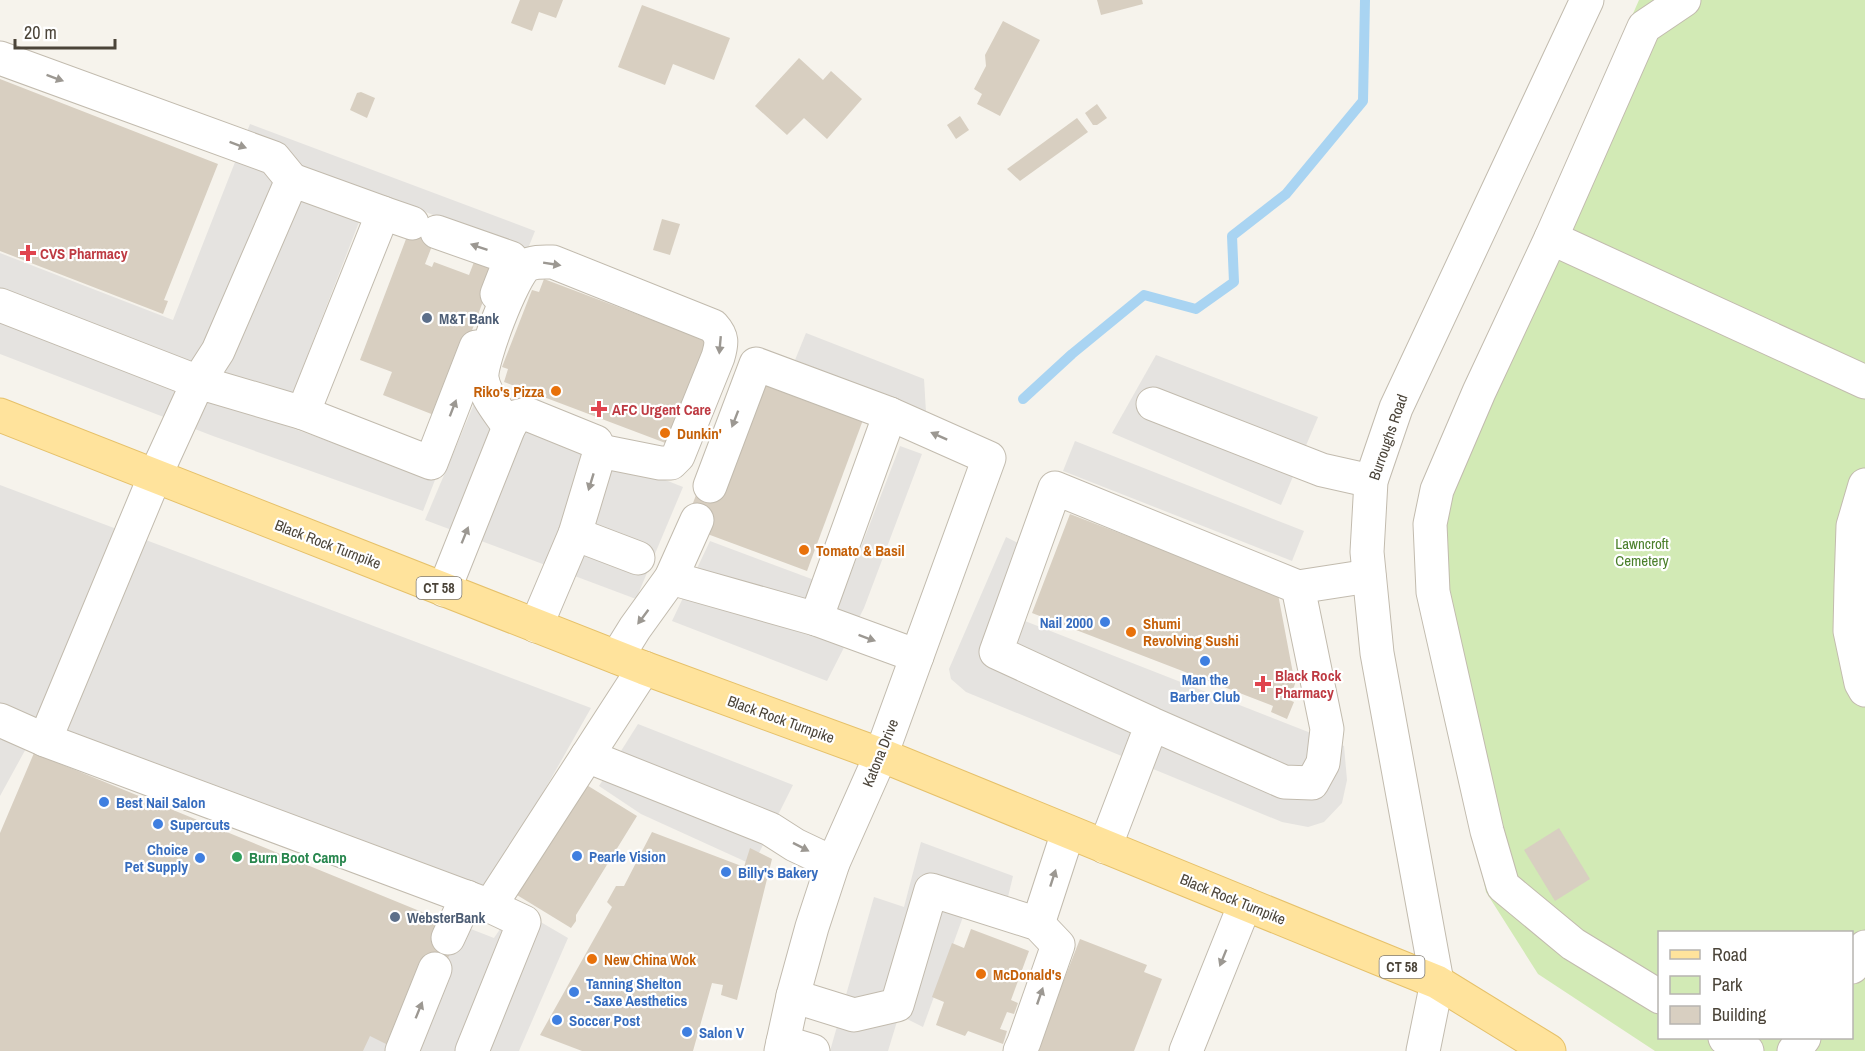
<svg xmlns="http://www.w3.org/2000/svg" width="1865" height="1051" viewBox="0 0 1865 1051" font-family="'Archivo Narrow',sans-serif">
<rect width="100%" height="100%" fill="#f6f3ec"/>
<!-- green -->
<path fill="#d2eab5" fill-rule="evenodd" d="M1639,0h226v1051h-210l-117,-77 -52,-82 -67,-317 -2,-71zM1660,932h192v106h-192z"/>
<!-- parking -->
<g fill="#e5e3e0">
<path d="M250,124l285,107 -8,20 -156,-60 -90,233 154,56 -12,31 -210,-75 -213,-82v-101l173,67z"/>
<path d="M806,333l118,46 2,33 -131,-52z"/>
<path d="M1156,355l162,62 -37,88 -169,-72z"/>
<path d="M474,404l209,83 -47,112 -211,-79z"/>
<path d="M1075,441l229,90 -12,30 -229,-90z"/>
<path d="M900,446l22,8 -58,154 -37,73 -155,-60 38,-80 134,50z"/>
<path d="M0,485l591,223 -106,187 -445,-172 -40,73z"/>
<path d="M1006,537l18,9 -27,64 347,136 3,34 -5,23 -18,19 -16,5 -26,-5 -316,-130 -15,-13 -2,-10z"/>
<path d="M638,724l155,61 -40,80 -112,-51 -42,-28z"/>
<path d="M921,842l92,34 -6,25 -35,-9 -49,135 -24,-12 -11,36h-58l44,-154 30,10z"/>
<path d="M515,907l53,31 -49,113h-159l22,-58 21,5 37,-81 54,21z"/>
</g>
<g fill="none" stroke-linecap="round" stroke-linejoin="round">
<!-- stream -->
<path stroke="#a9d4f2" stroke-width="10" d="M1023,399l49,-45 72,-59 52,14 38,-27 -2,-46 54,-42 77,-93 2,-101"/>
</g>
<!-- building -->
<g fill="#d8cfc1">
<path d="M520,0h43l-7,18 -17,-6 -7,19 -21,-8z"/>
<path d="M1097,0h45l1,4 -42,11z"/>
<path d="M642,5l88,33 -16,42 -41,-16 -8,21 -47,-18z"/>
<path d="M1003,21l37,19 -40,76 -23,-12 5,-10 -8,-5 12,-23 -1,-11z"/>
<path d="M799,58l24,22 8,-9 31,28 -35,40 -23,-21 -17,17 -32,-29z"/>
<path d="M0,79l218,85 -54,136 4,1 -5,13 -163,-63z"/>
<path d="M361,92l14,6 -8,20 -17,-8 7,-17z"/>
<path d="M1097,104l10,14 -10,7h-4l-8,-12z"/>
<path d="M960,116l9,14 -13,9 -9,-14z"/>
<path d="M1077,118l11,14 -68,49 -13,-12z"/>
<path d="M414,218l25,10 -14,36 7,3 2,-5 35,13 5,-13 21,8 -56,147 -56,-22 9,-23 -32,-12z"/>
<path d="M662,219l18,5 -10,31 -17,-5z"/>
<path d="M544,279l172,65 -40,103 -172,-65 4,-13 -6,-2 30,-77 7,2z"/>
<path d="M760,380l103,40 -56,151 -105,-39 -14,-16 13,-34z"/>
<path d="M1070,514l208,80 17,90 -6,16 5,2 -7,17 -16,-7 2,-6 -241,-93z"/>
<path d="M34,753l410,168 12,20 -14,30 -50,76 -22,-11 -7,15h-363v-218z"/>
<path d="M585,784l52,32 -61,99v6l-5,7 -54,-33z"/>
<path d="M1559,828l31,51 -35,22 -31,-51z"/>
<path d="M652,832l92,35 6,-19 22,11 -35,141 -16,-5 2,-10 -11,-2 -19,68h-111l-42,-16 72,-128 -5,-5 9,-16h8z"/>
<path d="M971,929l58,22 -18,49 7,3 -4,11 -7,-2 -7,17 7,2 -4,13 -35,-13 -3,5 -29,-11 8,-23 -12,-5 20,-54 12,5z"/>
<path d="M1080,939l67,26 -3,7 18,7 -28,72h-98z"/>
</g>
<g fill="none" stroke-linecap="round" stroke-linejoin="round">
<!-- minor casing -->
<g stroke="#c2bbae" stroke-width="35">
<g id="minor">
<path d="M0,58l274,100 18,22"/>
<path d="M383,213l29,10"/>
<path d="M437,232l74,26 -14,36"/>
<path d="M1551,238l314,144"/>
<path d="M0,305l198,77 105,31 80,-200 -91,-33 -74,171 -20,31 -43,94 -110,264 445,166 154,-238"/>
<path d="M1153,404l169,66 49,11"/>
<path d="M303,413l128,50 45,-116"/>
<path d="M509,427c-9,-14 -25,-32 -27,-49 -2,-16 31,-103 44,-112 7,-5 19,-4 27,-4l160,64c10,11 9,17 5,31l-40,99 -7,7h-11l-60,-12"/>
<path d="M1865,485l-12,41 -2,59 -1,46 11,52 4,7"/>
<path d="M710,486l46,-122 134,50 99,44 -108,297 -48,108 -21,64 -19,69 -12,55"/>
<path d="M575,534l63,24"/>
<path d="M671,578l145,41 74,-205"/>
<path d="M1298,587l71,-11"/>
<path d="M444,590l65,-163 6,-10 12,-3 69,28 4,9 -25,83 -39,92"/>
<path d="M816,619l101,37"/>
<path d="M617,657l18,-29 36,-50 26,-58"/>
<path d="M0,720l45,20"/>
<path d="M587,756l183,73 25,16 38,18"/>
<path d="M1105,847l47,-123 132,58 28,1 11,-20 4,-34 -29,-142 -243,-99 -59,164 156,72"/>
<path d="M1038,924l30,-92"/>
<path d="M448,938l19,-41"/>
<path d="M1852,967l13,-20"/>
<path d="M793,996l61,19 43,-10 34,-115 107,34 20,21 -34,97 -4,9"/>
<path d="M1660,997l-87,-53 -70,-58 -16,-55 -54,-239 -3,-68 7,-34 42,-98 72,-154 93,-211 40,-27"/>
<path d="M1725,1038l22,13"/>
<path d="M783,1042l30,9"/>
<path d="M402,1051l33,-82"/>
<path d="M472,1051l52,-129 -34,-16"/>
<path d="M1186,1051l59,-147"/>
<path d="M1423,1051l14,-69 -60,-329 -10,-101 4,-71 25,-73 191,-408"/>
<path d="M1794,1051l10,-13"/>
</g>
</g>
<!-- major casing -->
<g stroke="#e6c16a" stroke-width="35">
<path id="major" d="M0,415l644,253 237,87 509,208 47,19 112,69"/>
</g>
<!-- minor -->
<use href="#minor" stroke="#fff" stroke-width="33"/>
<!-- major -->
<use href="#major" stroke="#ffe39c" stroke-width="33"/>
</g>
<!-- one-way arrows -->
<defs><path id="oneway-solid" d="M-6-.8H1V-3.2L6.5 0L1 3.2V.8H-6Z" transform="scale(1.5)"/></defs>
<g fill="#9c9892">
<use href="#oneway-solid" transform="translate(55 78) rotate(20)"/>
<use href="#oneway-solid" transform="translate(238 145) rotate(20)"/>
<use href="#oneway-solid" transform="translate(479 247) rotate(-161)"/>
<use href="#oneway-solid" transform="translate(552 264) rotate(9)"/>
<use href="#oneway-solid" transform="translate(720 345) rotate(95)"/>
<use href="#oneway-solid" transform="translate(453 408) rotate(-69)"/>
<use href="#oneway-solid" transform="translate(735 419) rotate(111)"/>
<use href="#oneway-solid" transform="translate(939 436) rotate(-156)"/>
<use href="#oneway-solid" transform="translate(591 482) rotate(107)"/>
<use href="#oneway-solid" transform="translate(465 535) rotate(-68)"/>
<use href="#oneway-solid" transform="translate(643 617) rotate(127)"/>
<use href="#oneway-solid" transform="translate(867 638) rotate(20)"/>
<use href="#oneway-solid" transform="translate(801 847) rotate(27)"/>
<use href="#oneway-solid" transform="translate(1053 878) rotate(-72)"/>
<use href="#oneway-solid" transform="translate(1223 958) rotate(112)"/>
<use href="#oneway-solid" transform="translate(1040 996) rotate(-71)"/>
<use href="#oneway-solid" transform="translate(419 1010) rotate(-68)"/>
</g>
<!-- markers -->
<g fill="#e0444e" stroke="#fff" stroke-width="2">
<path d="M25 244h6v6h6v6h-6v6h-6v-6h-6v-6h6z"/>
<path d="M596 400h6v6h6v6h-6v6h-6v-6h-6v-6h6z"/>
<path d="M1260 675h6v6h6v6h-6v6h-6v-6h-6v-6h6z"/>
</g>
<g fill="#5c6f8a" stroke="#fff" stroke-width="2">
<circle cx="427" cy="318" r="6"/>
<circle cx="395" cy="917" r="6"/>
</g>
<g fill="#e8710a" stroke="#fff" stroke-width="2">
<circle cx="556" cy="391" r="6"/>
<circle cx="665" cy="433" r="6"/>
<circle cx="804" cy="550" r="6"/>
<circle cx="1131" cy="632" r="6"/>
<circle cx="592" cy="959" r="6"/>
<circle cx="981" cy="974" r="6"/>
</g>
<g fill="#3f7fe0" stroke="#fff" stroke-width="2">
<circle cx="1105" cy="622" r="6"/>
<circle cx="1205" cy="661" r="6"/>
<circle cx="104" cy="802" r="6"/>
<circle cx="158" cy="824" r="6"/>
<circle cx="577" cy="856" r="6"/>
<circle cx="200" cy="858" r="6"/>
<circle cx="726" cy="872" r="6"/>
<circle cx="574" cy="992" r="6"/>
<circle cx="557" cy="1020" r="6"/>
<circle cx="687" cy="1032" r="6"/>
</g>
<circle fill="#2e9e5b" stroke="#fff" stroke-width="2" cx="237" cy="857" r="6"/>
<g text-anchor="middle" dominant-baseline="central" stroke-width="4.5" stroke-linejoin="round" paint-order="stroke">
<!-- shield labels -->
<g fill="#fff" stroke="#817c74" stroke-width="1.5">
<rect x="416.5" y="577" width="45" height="22" rx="4.5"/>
<rect x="1379.5" y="956" width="45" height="22" rx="4.5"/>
</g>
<g font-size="14" font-weight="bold" fill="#4b4439">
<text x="439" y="588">CT 58</text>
<text x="1402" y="967">CT 58</text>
</g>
<!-- health labels -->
<g font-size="15" font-weight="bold" fill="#be3a42" stroke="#fff" text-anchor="start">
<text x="40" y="253">CVS Pharmacy</text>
<text x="612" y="409">AFC Urgent Care</text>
<text x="1275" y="675">Black Rock<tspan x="1275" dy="17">Pharmacy</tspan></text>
</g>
<!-- service labels -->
<g font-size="15" font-weight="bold" fill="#4e5e75" stroke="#fff" text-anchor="start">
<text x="439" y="318">M&amp;T Bank</text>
<text x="407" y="917">WebsterBank</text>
</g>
<!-- food labels -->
<g font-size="15" font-weight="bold" fill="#c56008" stroke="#fff" text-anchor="start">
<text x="544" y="391" text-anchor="end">Riko's Pizza</text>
<text x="677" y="433">Dunkin'</text>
<text x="816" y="550">Tomato &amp; Basil</text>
<text x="1143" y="623">Shumi<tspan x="1143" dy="17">Revolving Sushi</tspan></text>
<text x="604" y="959">New China Wok</text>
<text x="993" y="974">McDonald's</text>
</g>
<!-- street labels -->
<g font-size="15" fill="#4b4439" stroke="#fff">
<text transform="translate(1388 437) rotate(-71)">Burroughs Road</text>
<text transform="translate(328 544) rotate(21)">Black Rock Turnpike</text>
<text transform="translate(781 719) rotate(20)">Black Rock Turnpike</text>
<text transform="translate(880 753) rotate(-68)">Katona Drive</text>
<text transform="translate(1233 899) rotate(22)">Black Rock Turnpike</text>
</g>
<!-- park labels -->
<g font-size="15" fill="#4a7f2a" stroke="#fff">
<text x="1642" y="543">Lawncroft<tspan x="1642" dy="17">Cemetery</tspan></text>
</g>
<!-- shop labels -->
<g font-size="15" font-weight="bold" fill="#366cbe" stroke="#fff" text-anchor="start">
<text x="1093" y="622" text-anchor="end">Nail 2000</text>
<text x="1205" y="679" text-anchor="middle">Man the<tspan x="1205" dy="17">Barber Club</tspan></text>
<text x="116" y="802">Best Nail Salon</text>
<text x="170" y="824">Supercuts</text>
<text x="188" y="849" text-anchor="end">Choice<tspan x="188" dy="17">Pet Supply</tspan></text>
<text x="589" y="856">Pearle Vision</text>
<text x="738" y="872">Billy's Bakery</text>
<text x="586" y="983">Tanning Shelton<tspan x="586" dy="17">- Saxe Aesthetics</tspan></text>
<text x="569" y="1020">Soccer Post</text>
<text x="699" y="1032">Salon V</text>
</g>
<!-- leisure labels -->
<g font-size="15" font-weight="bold" fill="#27864d" stroke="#fff" text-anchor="start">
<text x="249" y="857">Burn Boot Camp</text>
</g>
</g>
<!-- legend -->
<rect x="1658" y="931" width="195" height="108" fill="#ffffff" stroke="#b7b4b0" stroke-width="1.5"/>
<rect x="1670" y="950" width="30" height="9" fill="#ffe39c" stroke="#b7b4b0" stroke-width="1.5"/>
<text x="1712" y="961" font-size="18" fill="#4b4439">Road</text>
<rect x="1670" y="976" width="30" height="18" fill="#d2eab5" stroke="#b7b4b0" stroke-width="1.5"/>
<text x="1712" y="991" font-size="18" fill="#4b4439">Park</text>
<rect x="1670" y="1006" width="30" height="18" fill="#d8cfc1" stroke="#b7b4b0" stroke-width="1.5"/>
<text x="1712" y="1021" font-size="18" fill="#4b4439">Building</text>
<!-- scale -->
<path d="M15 39v9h100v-9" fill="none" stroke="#4b4439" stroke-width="3"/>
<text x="24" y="39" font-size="18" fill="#4b4439" stroke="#ffffff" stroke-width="4.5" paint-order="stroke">20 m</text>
</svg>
